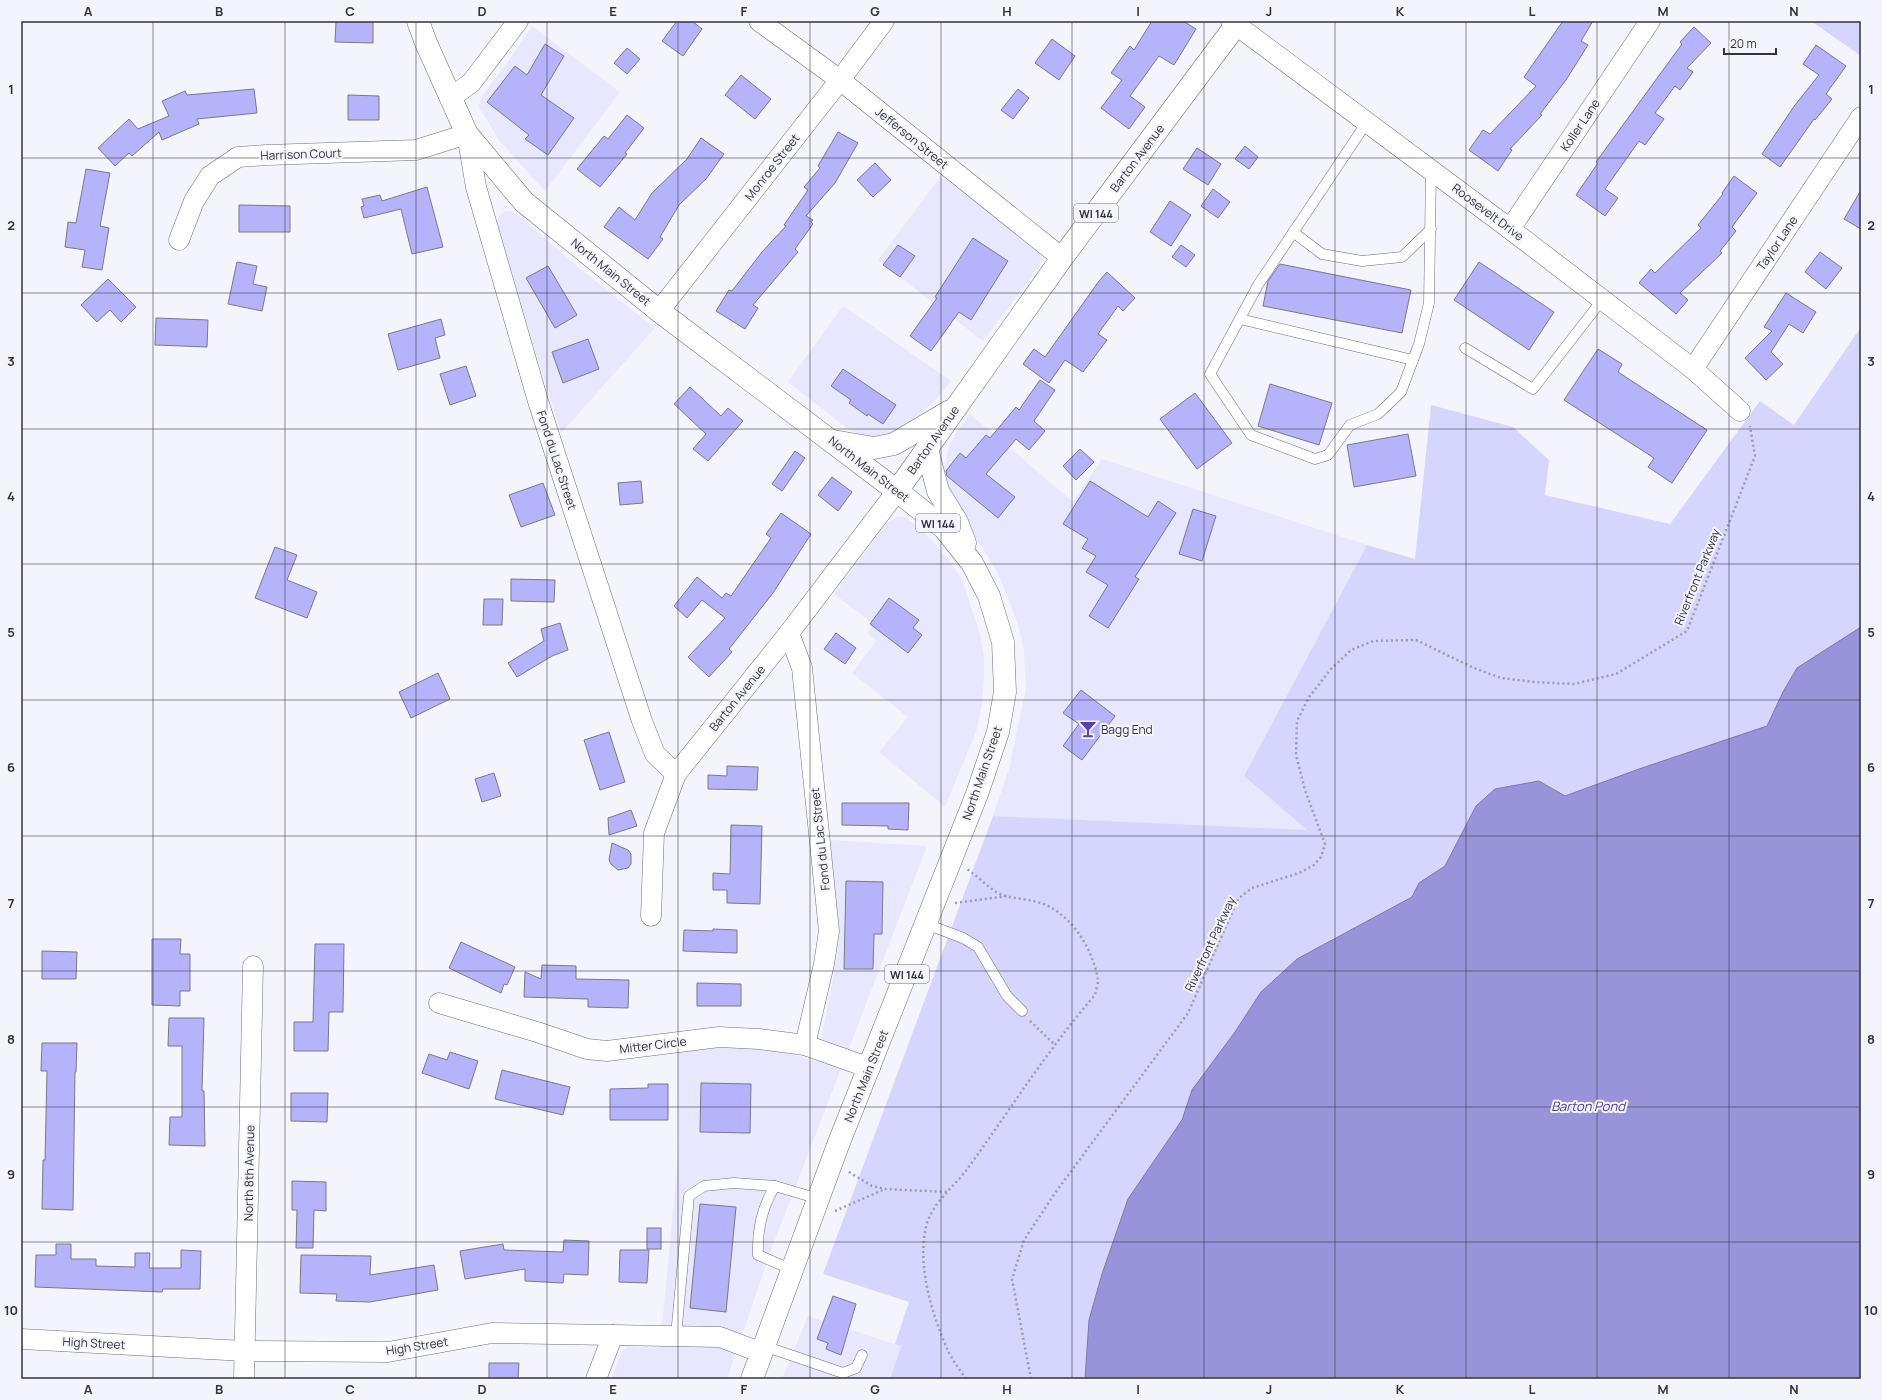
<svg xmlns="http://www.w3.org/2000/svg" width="1882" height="1400" viewBox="0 0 1882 1400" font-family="Manrope,sans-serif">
<rect width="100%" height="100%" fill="#f4f4fd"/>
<!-- built -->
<g fill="#e7e7fe">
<path d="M532,26l88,66 -75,99 -46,-51 -20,-33 2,-10 26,-34z"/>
<path d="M941,176l98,75 2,6 -1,8 -57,76 -105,-81z"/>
<path d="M506,211h5l13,9 55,48 76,60 -94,105 -63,-201 -1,-10 2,-6z"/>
<path d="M843,306l108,75 -16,20 -36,31 -21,6 -19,-3 -12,-7 -59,-46z"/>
<path d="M970,414l103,88 29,-43 265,86 -123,231 64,55 -315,-15 16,-47 17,-81 -1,-18 -1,-19 -5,-23 -10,-28 -12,-28 -12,-20 -33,-45 -8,-36 4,-22 8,-16z"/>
<path d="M898,517h6l12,8 12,11 21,25 13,18 18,55 4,22v24l-2,24 -5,25 -32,78 -66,-55 29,-35 -56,-44 24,-32 -9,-8 7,-9 -40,-30 54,-72z"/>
<path d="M829,840l98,6 -156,404 -44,129h-116l9,-23 3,-6 4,-3 33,1 19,-200 -1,-98 27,-3 53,2 34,5 24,8 14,-66 7,-42v-19z"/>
<path d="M808,1316l93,30 -11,33h-108z"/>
</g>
<!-- green -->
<g fill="#d6d5fe">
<path d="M1811,21h50v35z"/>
<path d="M1861,327v300l-78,65 -16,34 -128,43 -74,27 -26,-15 -44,8 -19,17 -31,60 -26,17 -7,14 -115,62 -36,33 -26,40 -43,58 -10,30 -54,79 -26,75 -13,46 -4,59h-195l11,-33 -6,-2 14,-42 -86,-28 170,-458 314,14 -63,-54 123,-231 48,14 16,-154 82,22 36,33 -4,35 125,29 90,-123 34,24z"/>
</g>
<!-- water -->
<path fill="#9994d9" stroke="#7a77a9" d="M1861,627v752h-776l4,-59 13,-46 26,-75 54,-79 10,-30 43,-58 26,-40 36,-33 115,-62 7,-14 26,-17 31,-60 19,-17 44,-8 26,15 74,-27 128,-43 16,-34 14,-24z"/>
<!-- building -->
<g fill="#b7b3fa" stroke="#797987">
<path d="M336,21h37v22l-38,-1z"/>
<path d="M677,21h15l10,8 -19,27 -21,-15z"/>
<path d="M1152,21h31l13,8 -22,36 -15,-9 -29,40 15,11 -16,22 -28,-21 21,-28 -11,-7 19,-27 4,4z"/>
<path d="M1563,21h30l-12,20 7,4 -22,35 -26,34 2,1 -32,34 2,1 -14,21 -29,-21 14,-20 7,4 46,-48 -12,-9z"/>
<path d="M1694,27l17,16 -24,25 6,4 -13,18 -5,-4 -20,27 9,6 -19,26 -6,-4 -34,48 13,9 -13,18 -29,-21 22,-32 -2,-1 86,-118 -2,-2z"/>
<path d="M1052,39l23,17 -16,24 -24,-17z"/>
<path d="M545,44l19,12 -23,39 33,23 -26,37 -23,-16 4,-4 -42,-33 28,-36 12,9z"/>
<path d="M1816,45l30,21 -20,28 6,5 -17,21 -1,-1 -34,48 -18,-13 33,-49 24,-30 -16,-11z"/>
<path d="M627,48l13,11 -13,15 -13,-11z"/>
<path d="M741,75l30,24 -16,20 -30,-24z"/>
<path d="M254,89l3,24 -60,6 2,5 -37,16 -3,-8 -27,24 -3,-3 -14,13 -17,-18 31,-29 9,10 31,-13 -7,-15 23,-10 2,4z"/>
<path d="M1018,89l11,9 -16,21 -12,-9z"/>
<path d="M348,95l31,1v24h-31z"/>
<path d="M627,115l17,13 -19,25 2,1 -27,33 -23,-18 27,-33 4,3z"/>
<path d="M838,132l20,11 -23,40 -29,33 7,4 -2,2 2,2 -18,25 3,3 -45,53 5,3 -13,21 -29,-18 13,-21 3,1 30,-39 24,-26 -2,-1 24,-35 -4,-3 16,-19 -2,-2z"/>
<path d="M701,138l23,16 -18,25 -27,26 -19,32 3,2 -15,20 -44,-32 15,-20 16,13 17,-27 35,-34z"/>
<path d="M1245,146l13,11 -9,12 -14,-10z"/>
<path d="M1197,148l24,16 -13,21 -25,-16z"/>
<path d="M875,163l16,17 -18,17 -16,-17z"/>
<path d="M86,169l24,4 -10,53 9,2 -7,42 -20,-3 3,-17 -20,-3 3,-25 8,1z"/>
<path d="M1734,176l23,17 -25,34 4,4 -16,20 2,2 -42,40 8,7 -12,14 -37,-31 12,-14 4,4 46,-45 -3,-3 25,-31 -1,-1z"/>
<path d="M427,187l16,60 -31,7 -11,-45 -37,9 -3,-11 3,-1 -2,-7 18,-4 2,6z"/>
<path d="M1213,189l17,13 -12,16 -17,-12z"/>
<path d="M1861,190v39l-17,-10z"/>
<path d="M1170,201l21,14 -20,31 -21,-14z"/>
<path d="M239,205l51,1v26h-51z"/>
<path d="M973,238l35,23 -37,59 -12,-8 -28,39 -21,-15 27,-38 -2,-1z"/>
<path d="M898,245l17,11 -15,21 -17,-12z"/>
<path d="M1181,245l14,10 -9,12 -14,-10z"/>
<path d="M1820,252l22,16 -16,21 -21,-17z"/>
<path d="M237,262l20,4 -4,18 14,3 -5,24 -34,-7z"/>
<path d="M1479,262l75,50 -25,38 -75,-50z"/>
<path d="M1280,264l131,26 -9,43 -139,-27 5,-25z"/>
<path d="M548,266l29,49 -22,13 -29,-50z"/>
<path d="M1107,272l28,26 -12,13 -5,-5 -20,28 9,6 -24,32 -18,-12 -16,23 -26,-19 11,-15 11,8 54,-76z"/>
<path d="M108,279l28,28 -15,15 -11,-12 -13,12 -16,-17z"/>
<path d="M1786,293l30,19 -13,21 -14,-9 -18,28 12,12 -17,16 -21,-22 27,-27 -8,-4z"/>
<path d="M156,318l52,2 -1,27 -52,-2z"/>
<path d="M441,319l4,16 -10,3 5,20 -42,12 -10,-36z"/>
<path d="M588,339l11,30 -36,14 -11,-31z"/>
<path d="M1598,349l24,15 -4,8 89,58 -35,53 -24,-16 6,-9 -90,-58z"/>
<path d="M466,366l10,30 -26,9 -10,-31z"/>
<path d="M843,369l53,36 -13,19 -15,-10 -1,2 -18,-13 2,-3 -20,-14z"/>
<path d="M1040,380l15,10 -21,31 11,10 -16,19 -13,-11 -30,35 29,23 -17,21 -51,-42 -1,-5 14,-18 6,5 20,-23 4,3 26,-31 3,3z"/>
<path d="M1270,384l62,19 -13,42 -61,-19z"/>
<path d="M690,387l31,29 7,-8 15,13 -35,40 -15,-12 13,-15 -32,-30z"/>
<path d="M1195,393l37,50 -35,26 -37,-50z"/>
<path d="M1408,434l8,42 -62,11 -7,-42z"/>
<path d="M1080,449l14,13 -18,18 -13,-14z"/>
<path d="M795,451l10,7 -23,33 -10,-7z"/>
<path d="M832,477l20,15 -14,19 -20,-16z"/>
<path d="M641,481l2,22 -23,2 -2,-22z"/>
<path d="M1090,481l58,36 10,-16 18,12 -41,64 4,2 -31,49 -19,-12 19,-31 -22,-13 10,-16 -14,-8 6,-9 -25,-15z"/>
<path d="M543,483l12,32 -34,12 -12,-32z"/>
<path d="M1193,509l23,7 -14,45 -23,-7z"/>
<path d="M781,513l30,21 -38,59 -44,56 3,3 -23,25 -21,-20 37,-39 -23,-18 -15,18 -13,-12 23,-29 25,21 4,-5 5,3 40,-58 -5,-4z"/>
<path d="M275,547l22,8 -10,25 30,12 -10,26 -52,-20z"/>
<path d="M511,579l44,1 -1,22 -43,-1z"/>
<path d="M889,598l30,22 -6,8 9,7 -14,18 -38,-29z"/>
<path d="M484,599h19l-1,26h-19z"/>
<path d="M560,623l8,27 -16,6 -35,21 -9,-14 36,-22 -3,-12z"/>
<path d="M836,633l20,15 -11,16 -21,-15z"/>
<path d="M438,673l12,26 -39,19 -12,-26z"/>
<path d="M1081,690l34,26 -33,44 -19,-14 16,-22 -16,-11z"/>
<path d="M609,732l16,50 -25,8 -16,-50z"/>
<path d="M727,766l31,1 -1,23 -49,-1v-14l19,1z"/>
<path d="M494,773l7,23 -19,6 -7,-23z"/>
<path d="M842,803h67l-1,27 -20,-1v-3l-46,-1z"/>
<path d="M631,810l6,16 -28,9 -1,-17z"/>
<path d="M731,825l31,1 -2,78 -33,-1v-13h-14v-17l17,1z"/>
<path d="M612,843l16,7 3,4v10l-3,4 -10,2 -7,-6 -2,-4z"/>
<path d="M846,881l37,1 -1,52h-8l-1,35h-29z"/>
<path d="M713,929l24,1v23l-54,-2 1,-21 29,1z"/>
<path d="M152,939h29l-1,15h10v37h-10v15l-28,-1z"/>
<path d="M461,942l54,25 -8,18 -3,-1 -3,9 -52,-25z"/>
<path d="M315,944h29l-1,68h-14l-1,39h-34v-29h19z"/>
<path d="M42,951l35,1 -1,27h-34z"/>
<path d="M542,965l34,1v13l53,1 -1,28 -40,-1v-8l-64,-2 1,-25 16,7z"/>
<path d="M697,983l44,1v22h-44z"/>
<path d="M169,1018h35l-2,73h2l1,55 -36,-1 1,-28h12v-71h-14z"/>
<path d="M42,1043h35l-1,29h-1l-2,138 -31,-1 1,-49h2l2,-89h-6z"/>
<path d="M450,1052l28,9 -9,28 -47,-16 7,-19 18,6z"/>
<path d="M502,1070l68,17 -7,28 -68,-16z"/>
<path d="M701,1083l50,1 -1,49 -50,-1z"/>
<path d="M648,1084h20v36h-58v-31l38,-1z"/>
<path d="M291,1093h37l-1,29 -36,-1z"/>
<path d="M292,1181l34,1v29l-12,-1 -1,38h-17l1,-38h-5z"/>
<path d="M700,1204l36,3 -10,105 -36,-4z"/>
<rect x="647" y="1228" width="14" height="21"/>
<path d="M564,1240l25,1 -1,34 -24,-1 -1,9 -38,-2v-12l-60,10 -5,-28 43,-7 1,6 59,2z"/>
<path d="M56,1244h15v15h25v7l39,1v-14h15l-1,15h32v-18l20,1 -1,38h-37l-1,3 -127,-5 1,-32h20z"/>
<path d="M620,1250h29l-2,33 -28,-1z"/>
<path d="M301,1255l70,1 -1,19 64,-10 4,25 -68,12 -34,-1 1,-7 -37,-1z"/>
<path d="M833,1296l23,8 -15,51 -15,-6 2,-6 -11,-4z"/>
<path d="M489,1363h30l-1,16h-29z"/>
</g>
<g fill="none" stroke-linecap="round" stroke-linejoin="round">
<!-- lane casing -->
<g stroke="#6e6e7b" stroke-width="11">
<g id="lane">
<path d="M1367,122l-109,163 -48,89 41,61 64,24 13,-4 22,-30 28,-11 23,-22 18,-48 10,-41 2,-133"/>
<path d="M1293,232l29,22 40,7 40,-4 29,-28"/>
<path d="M1240,319l173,41"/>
<path d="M1465,348l68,41 69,-89"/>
<path d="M926,924l37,14 15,9 29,49 15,15"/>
<path d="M775,1186c-13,21 -18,44 -17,69l35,15"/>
<path d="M676,1336l13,-140 15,-10 30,-3 41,3 44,13"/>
<path d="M764,1346l79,27 13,-5 6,-13"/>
</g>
</g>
<!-- street casing -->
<g stroke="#6e6e7b" stroke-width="21">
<g id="street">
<path d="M759,21l81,59 222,178"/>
<path d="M1231,21l279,208 183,140 47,42"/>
<path d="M450,98l21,-15 47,-62"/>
<path d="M1510,229l140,-208"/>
<path d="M179,240l15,-39 16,-25 28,-19 29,-2 149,-5 51,-16 9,53 62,214 104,320 13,33 21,20"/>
<path d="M659,311l181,-231 44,-59"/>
<path d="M1693,369l168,-252"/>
<path d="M789,633l13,35 27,263 -5,33 -19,81"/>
<path d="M651,916l3,-83 22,-59 113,-141 108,-142"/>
<path d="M439,1003l98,29 50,17 20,2 112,-14 40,2 46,6 65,23"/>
<path d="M21,1339l224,12 143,1 104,-19 121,2 107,2 42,16"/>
<path d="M244,1379l9,-413"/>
<path d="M596,1379l17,-44"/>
</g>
</g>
<!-- secondary casing -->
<g stroke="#6e6e7b" stroke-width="23">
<path id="secondary" d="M418,21l8,22 41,91 57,68 135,109 238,180"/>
</g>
<!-- primary casing -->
<g stroke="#6e6e7b" stroke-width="23">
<g id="primary">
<path d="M833,441l41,7 20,-4 56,-33"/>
<path d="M927,449l11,42 19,31 8,21"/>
<path d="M752,1379l86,-234 139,-351 21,-62 7,-40 -2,-50 -14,-46 -17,-33 -28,-35 -47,-37 165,-233 177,-237"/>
</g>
</g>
<!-- path -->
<g stroke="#9c9ca4" stroke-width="2.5" stroke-dasharray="2 3" stroke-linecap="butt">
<path d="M955,903l52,-7"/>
<path d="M1030,1021l25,24"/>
<path d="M849,1172l23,14 14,3 62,3"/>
<path d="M835,1211l50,-22"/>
<path d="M966,1379c-6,-9 -13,-18 -18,-28 -16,-37 -31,-84 -22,-124 5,-23 28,-40 42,-59 42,-58 80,-119 127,-173 1,-5 3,-11 3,-15 -5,-32 -29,-70 -61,-78 -14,-4 -29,-3 -41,-10 -10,-7 -19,-16 -29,-23"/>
<path d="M1031,1379l-19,-100 12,-39 31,-47 133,-180 50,-114 14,-11 47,-15 15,-8 7,-8 4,-13 -20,-54 -9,-35 1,-34 12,-24 22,-28 20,-19 22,-9 43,-1 58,28 27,10 33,4 40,2 42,-10 71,-43 68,-175 -5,-30"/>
</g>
<!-- lane -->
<use href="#lane" stroke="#fff" stroke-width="10"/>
<!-- street -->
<use href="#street" stroke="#fff" stroke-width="20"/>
<!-- secondary -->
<use href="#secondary" stroke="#fff" stroke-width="22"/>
<!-- primary -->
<use href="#primary" stroke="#fff" stroke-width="22"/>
</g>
<!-- grid -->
<path fill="none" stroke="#323238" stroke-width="1" stroke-opacity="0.55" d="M153,21v1358M285,21v1358M416,21v1358M547,21v1358M678,21v1358M810,21v1358M941,21v1358M1072,21v1358M1204,21v1358M1335,21v1358M1466,21v1358M1597,21v1358M1729,21v1358M21,158h1840M21,293h1840M21,429h1840M21,564h1840M21,700h1840M21,836h1840M21,971h1840M21,1107h1840M21,1242h1840"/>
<!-- icons -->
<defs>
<g id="bar-bare" transform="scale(1.38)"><path d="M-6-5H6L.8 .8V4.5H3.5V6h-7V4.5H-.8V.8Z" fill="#573fb7" stroke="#f4f4fd" stroke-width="2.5" paint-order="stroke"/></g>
</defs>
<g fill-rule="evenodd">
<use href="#bar-bare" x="1088" y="729"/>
</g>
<g text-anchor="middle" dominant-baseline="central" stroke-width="4" stroke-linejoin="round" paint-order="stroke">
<!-- shield labels -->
<g fill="#f4f4fd" stroke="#6c6c73" stroke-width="1">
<rect x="1074" y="204" width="44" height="18" rx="3"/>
<rect x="916" y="514" width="44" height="18" rx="3"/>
<rect x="885" y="965" width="44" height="18" rx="3"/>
</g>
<g font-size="11" font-weight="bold" fill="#323238">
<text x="1096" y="213">WI 144</text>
<text x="938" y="523">WI 144</text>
<text x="907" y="974">WI 144</text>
</g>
<!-- street labels -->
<g font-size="12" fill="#323238" stroke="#f4f4fd">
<text transform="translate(1580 125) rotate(-56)">Koller Lane</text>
<text transform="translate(912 138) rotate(39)">Jefferson Street</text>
<text transform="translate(301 154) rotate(-2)">Harrison Court</text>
<text transform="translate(1137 158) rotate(-53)">Barton Avenue</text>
<text transform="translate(772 167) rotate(-52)">Monroe Street</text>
<text transform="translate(1488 212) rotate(37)">Roosevelt Drive</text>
<text transform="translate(1777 243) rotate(-56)">Taylor Lane</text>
<text transform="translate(611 272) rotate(39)">North Main Street</text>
<text transform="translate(933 440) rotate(-55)">Barton Avenue</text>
<text transform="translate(557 460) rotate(72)">Fond du Lac Street</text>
<text transform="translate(869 469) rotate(38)">North Main Street</text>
<text transform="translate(1697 577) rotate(-68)">Riverfront Parkway</text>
<text transform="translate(737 698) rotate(-51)">Barton Avenue</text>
<text transform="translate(982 773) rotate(-71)">North Main Street</text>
<text transform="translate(820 839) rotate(-96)">Fond du Lac Street</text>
<text transform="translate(1210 944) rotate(-65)">Riverfront Parkway</text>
<text transform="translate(653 1045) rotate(-7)">Mitter Circle</text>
<text transform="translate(866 1076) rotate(-68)">North Main Street</text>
<text transform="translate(249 1173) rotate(-89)">North 8th Avenue</text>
<text transform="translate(94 1343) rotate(3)">High Street</text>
<text transform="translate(417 1346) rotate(-9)">High Street</text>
</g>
<!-- poi labels -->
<g font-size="12" fill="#323238" stroke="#f4f4fd" text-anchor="start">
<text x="1101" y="729">Bagg End</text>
</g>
<!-- water labels -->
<g font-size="13" font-style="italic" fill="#4a3d8f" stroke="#f4f4fd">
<text x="1588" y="1106">Barton Pond</text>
</g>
</g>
<!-- border -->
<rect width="1882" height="1400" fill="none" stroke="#f4f4fd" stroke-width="44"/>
<!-- scale -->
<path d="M1724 48v6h52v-6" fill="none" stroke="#323238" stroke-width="2"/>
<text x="1730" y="48" font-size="12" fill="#323238" stroke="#f4f4fd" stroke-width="3" paint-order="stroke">20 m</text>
<rect x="22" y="22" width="1838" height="1356" fill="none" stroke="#323238" stroke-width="1.5"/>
<g font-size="13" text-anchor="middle" font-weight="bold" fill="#323238">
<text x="88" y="16">A</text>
<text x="219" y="16">B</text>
<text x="350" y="16">C</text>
<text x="482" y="16">D</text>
<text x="613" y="16">E</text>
<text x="744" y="16">F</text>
<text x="875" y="16">G</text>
<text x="1007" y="16">H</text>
<text x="1138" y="16">I</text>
<text x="1269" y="16">J</text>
<text x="1400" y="16">K</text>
<text x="1532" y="16">L</text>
<text x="1663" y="16">M</text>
<text x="1794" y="16">N</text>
<text x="11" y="94">1</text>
<text x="1871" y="94">1</text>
<text x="11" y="230">2</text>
<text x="1871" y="230">2</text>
<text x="11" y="366">3</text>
<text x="1871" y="366">3</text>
<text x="11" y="501">4</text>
<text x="1871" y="501">4</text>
<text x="11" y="637">5</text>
<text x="1871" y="637">5</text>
<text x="11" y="772">6</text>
<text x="1871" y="772">6</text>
<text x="11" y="908">7</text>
<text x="1871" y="908">7</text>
<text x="11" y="1044">8</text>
<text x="1871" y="1044">8</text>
<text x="11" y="1179">9</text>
<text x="1871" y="1179">9</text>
<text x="11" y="1315">10</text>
<text x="1871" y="1315">10</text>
<text x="88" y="1394">A</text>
<text x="219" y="1394">B</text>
<text x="350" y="1394">C</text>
<text x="482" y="1394">D</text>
<text x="613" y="1394">E</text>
<text x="744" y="1394">F</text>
<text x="875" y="1394">G</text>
<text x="1007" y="1394">H</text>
<text x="1138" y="1394">I</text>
<text x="1269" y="1394">J</text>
<text x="1400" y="1394">K</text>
<text x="1532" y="1394">L</text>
<text x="1663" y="1394">M</text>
<text x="1794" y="1394">N</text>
</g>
</svg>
